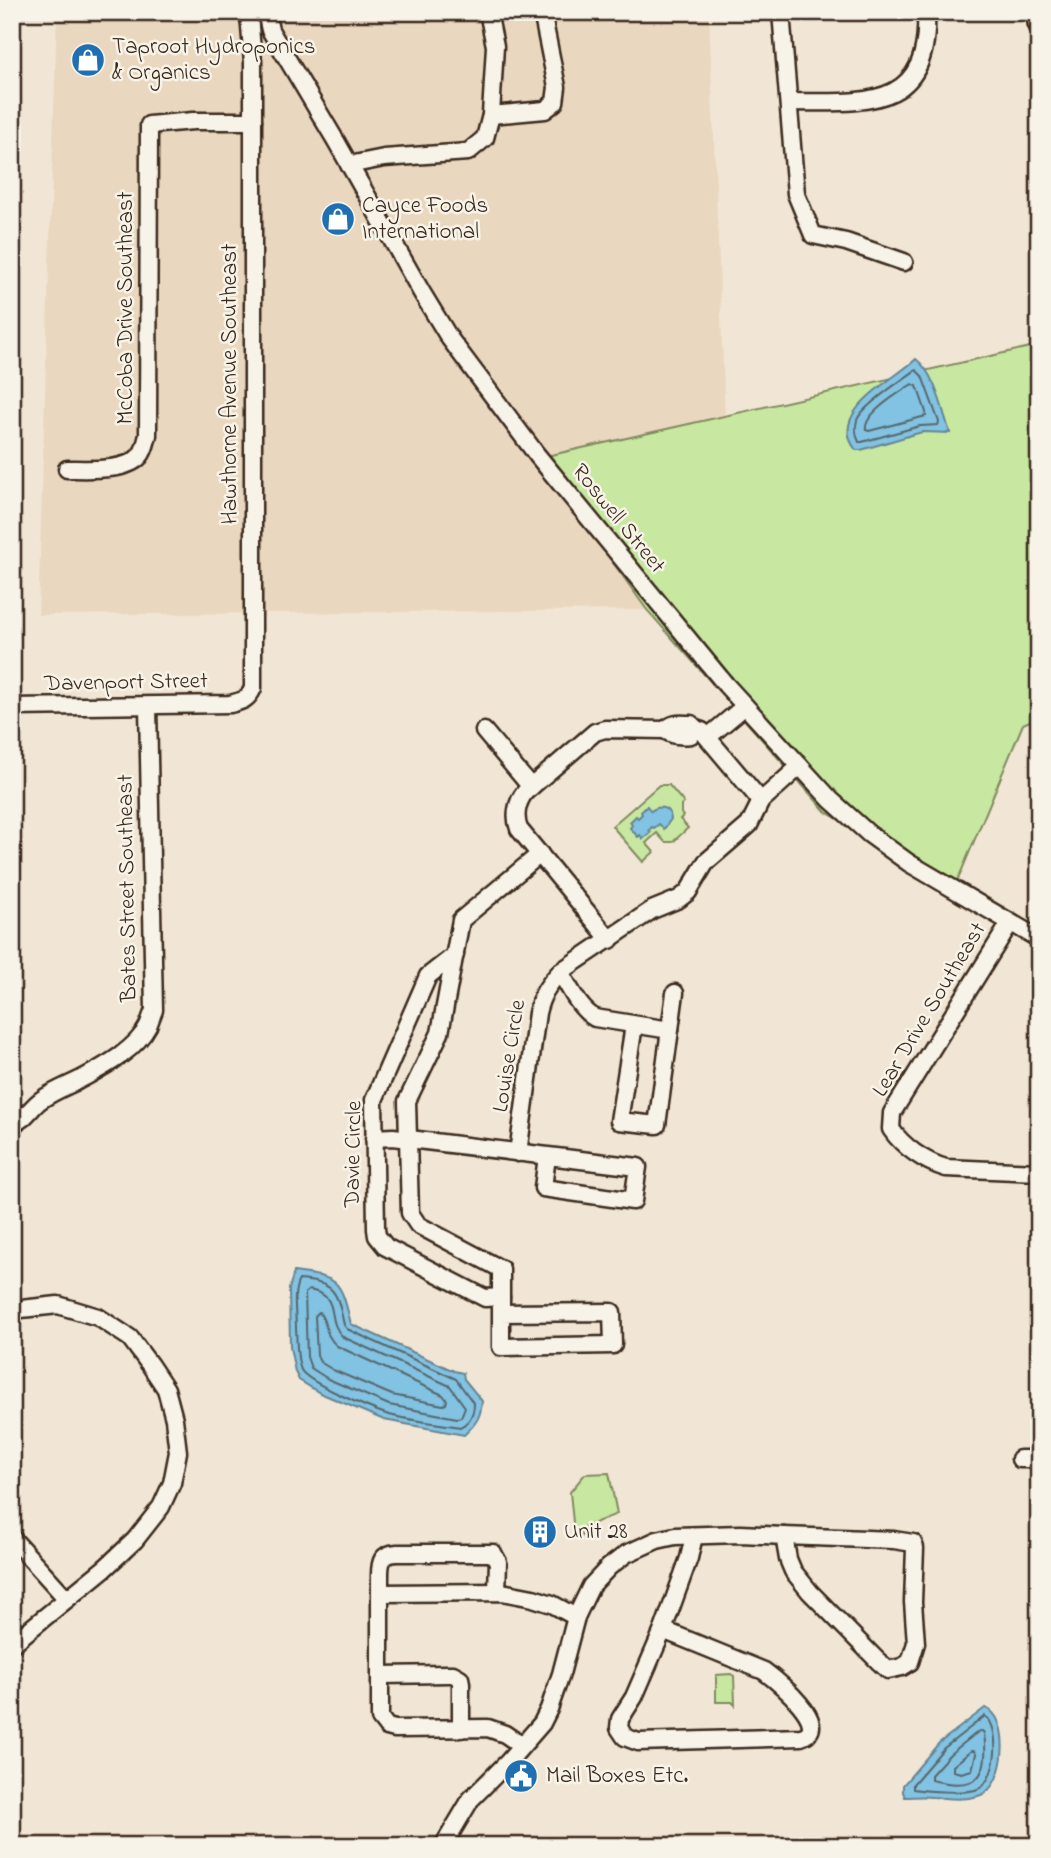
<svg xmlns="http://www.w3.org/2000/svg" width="1051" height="1858" viewBox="0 0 1051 1858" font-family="'Indie Flower',sans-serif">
<rect width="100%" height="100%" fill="#f1e6d5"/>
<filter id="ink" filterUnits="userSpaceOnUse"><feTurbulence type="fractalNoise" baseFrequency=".0143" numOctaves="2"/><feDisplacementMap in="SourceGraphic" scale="14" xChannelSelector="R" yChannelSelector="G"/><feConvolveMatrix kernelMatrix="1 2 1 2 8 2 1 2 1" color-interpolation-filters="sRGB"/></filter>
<g filter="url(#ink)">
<!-- built -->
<path fill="#ead7bf" d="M57,12h652l16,404 -186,43 108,151 -609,5z"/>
<!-- green -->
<g fill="#c8e8a1" stroke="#828960" stroke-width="2">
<path d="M1039,345v372l-16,7 -69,165 -128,-77 -179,-202 -109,-152z"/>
<path d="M659,785h10l15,18 -3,3v7l2,3 -3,3 8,9 -15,14h-8l-8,-9 -11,10 8,9 -11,10 -31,-36z"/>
<path d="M609,1473l8,41 -38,15 3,7 -5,2 -3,-6 -4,-40 15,-18z"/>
<path d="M731,1674l3,2 1,29 -3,-3h-16v-27z"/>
</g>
<!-- water -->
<g fill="#82c2e2" stroke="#668594" stroke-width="2">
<path d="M916,359c19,14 27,53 34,74l-28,-1 -61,18h-5c-30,-38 37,-69 60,-91z"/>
<path d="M647,806l4,5c9,-7 19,-3 20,8l-7,10 -5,-5 -5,4 -2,-1 -3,3 2,2 -8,7 -3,-4 -2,2 -8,-9 2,-3 -2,-3 6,-6 2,2 4,-4 -1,-2z"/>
<path d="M294,1272c46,6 46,7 57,52l103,47 9,2 1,6 18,22c-1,16 -6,23 -18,34l-80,-15 -64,-27 -21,-13 -4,-8 -5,-25 -1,-58z"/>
<path d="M985,1708c26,7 22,77 -4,87 -16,6 -32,3 -49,2 -9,-1 -18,0 -27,0l-2,-5v-7l36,-42z"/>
</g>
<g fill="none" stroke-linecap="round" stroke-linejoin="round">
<!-- shore -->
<g stroke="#57676c" stroke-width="2">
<path d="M916,370l6,6 17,46 -1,3 -18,1 -58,16h-3c-3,-6 -4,-15 -2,-22 5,-14 46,-41 59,-50z"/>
<path d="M912,384l5,2 9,26v4l-57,15 -3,-1c-3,-16 33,-37 46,-46z"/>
<path d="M299,1280c37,2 38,13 45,45l3,4 109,50 18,25c0,10 -5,19 -14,23 -24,-4 -50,-6 -74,-13 -15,-5 -78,-31 -85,-44 -5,-12 -4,-29 -5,-42 0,-15 -4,-35 3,-48z"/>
<path d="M309,1290c34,6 15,29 34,47l107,49 15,21 -4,10 -4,1 -68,-13 -61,-26 -17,-11 -4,-11 -2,-64z"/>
<path d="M319,1312c9,11 4,22 18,34l106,49 4,5 -1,4 -3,1 -51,-10 -59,-25 -13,-8 -3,-7 -2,-39z"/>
<path d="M985,1716c16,10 13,64 -7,73 -11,5 -51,2 -65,0v-5l31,-36z"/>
<path d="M979,1731h3l2,2c6,46 -7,58 -53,47v-5l19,-21z"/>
<path d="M971,1751h3l2,3 -4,16 -11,3 -8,-2v-5z"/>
</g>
<!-- minor casing -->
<g stroke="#3b2a1e" stroke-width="21">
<g id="minor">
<path d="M266,12l4,18 66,111 86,152 28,46 87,116 189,230 105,115 38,34 40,29 130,76"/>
<path d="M781,12l15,182 17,41 33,7 58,20"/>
<path d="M789,102c74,0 142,10 137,-90"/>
<path d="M491,115l54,-5 10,-8 2,-15 -15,-75"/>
<path d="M349,165l35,-7 84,-6 17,-14 6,-23 4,-69 -7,-34"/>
<path d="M67,469c20,0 59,3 73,-13 5,-6 6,-14 8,-21l1,-310 44,-4h60"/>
<path d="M12,707l218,-3c12,-3 18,-4 23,-16v-626l-4,-47"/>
<path d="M665,730c9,-8 14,-6 26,-6l5,5 6,2 59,70"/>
<path d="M484,731l47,56"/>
<path d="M708,737l37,-31"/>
<path d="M1010,923l-118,190 -1,16c12,18 34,33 55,39l93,4"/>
<path d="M610,940l-91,-111c-5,-13 -2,-27 6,-37l70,-60 10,-3 60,1c8,6 16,6 26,5l5,-6"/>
<path d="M455,955l-27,21 -54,124 2,129 1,7 9,11 99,51 16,-1"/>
<path d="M560,972c10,16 19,37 35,46l75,12"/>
<path d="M634,1025l-15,96 38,4 18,-132"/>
<path d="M12,1124c13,-4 19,-17 29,-24 14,-10 29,-15 44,-23 22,-12 51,-28 63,-51 2,-5 4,-11 6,-16l-6,-304"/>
<path d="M374,1138l19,-1 245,30 -5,34 -90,-13 4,-32"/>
<path d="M518,1153l19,-140c4,-18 11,-28 23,-41l92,-62 27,-11 9,-7 18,-30 43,-37 12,-24 39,-35"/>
<path d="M12,1310l46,-5 40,12 32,21 20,27 16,24 8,30 4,33 -6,31 -11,24 -26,33 -30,28 -93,76"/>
<path d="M501,1313l111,-1 1,33 -112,2v-78l-83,-44 -8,-12 -3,-112 33,-68 21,-113 79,-66"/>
<path d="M1020,1459h19"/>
<path d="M784,1536l110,4 19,3 2,5 -2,54 3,41 -6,19 -8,5 -14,3 -10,-9 -68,-69 -17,-21 -5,-12z"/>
<path d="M12,1538l55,61"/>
<path d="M497,1591l1,-29 -5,-9h-96c-15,1 -17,8 -17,22v143l7,9 8,2 93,-1 17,6 16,11"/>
<path d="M381,1593l121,-1 31,6 19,6 24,13"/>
<path d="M663,1630l101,41c12,9 70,56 37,66l-163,5 -13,-5 -6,-9 1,-9 14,-22z"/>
<path d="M663,1630l26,-72 5,-22"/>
<path d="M380,1675l68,-1h5l7,4 1,5v46"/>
<path d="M443,1846l28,-47 37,-37 34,-39 7,-14 12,-35 15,-57 15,-31 18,-19 17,-13 31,-14 18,-4 66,-2 43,2"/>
</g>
</g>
<!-- major casing -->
<g stroke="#3b2a1e" stroke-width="26">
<path id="major" d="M1038,12l1,11"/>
</g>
<!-- minor -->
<use href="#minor" stroke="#f7f3e8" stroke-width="16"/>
<!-- major -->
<use href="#major" stroke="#fbe080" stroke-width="21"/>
</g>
</g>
<!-- icons -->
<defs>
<g id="shop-disc" transform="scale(1.75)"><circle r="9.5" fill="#1f6fb2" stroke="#f7f3e8"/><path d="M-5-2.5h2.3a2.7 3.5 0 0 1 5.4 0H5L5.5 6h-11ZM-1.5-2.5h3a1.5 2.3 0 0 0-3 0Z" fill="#fff"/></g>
<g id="building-disc" transform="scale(1.75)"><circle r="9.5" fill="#1f6fb2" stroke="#f7f3e8"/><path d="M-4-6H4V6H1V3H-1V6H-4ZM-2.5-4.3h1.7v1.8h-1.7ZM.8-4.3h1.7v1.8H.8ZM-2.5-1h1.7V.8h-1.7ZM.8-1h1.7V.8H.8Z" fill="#fff"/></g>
<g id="civic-disc" transform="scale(1.75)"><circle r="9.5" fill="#1f6fb2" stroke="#f7f3e8"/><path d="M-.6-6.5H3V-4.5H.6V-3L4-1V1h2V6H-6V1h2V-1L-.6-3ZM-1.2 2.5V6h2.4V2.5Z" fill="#fff"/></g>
</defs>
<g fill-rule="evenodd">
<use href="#shop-disc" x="88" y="60"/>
<use href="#shop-disc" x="338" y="219"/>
<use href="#building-disc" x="540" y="1532"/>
<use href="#civic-disc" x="521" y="1776"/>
</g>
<g text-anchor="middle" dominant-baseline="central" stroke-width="5" stroke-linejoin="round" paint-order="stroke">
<!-- poi labels -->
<g font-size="23" fill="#3b2a1e" stroke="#f7f3e8" text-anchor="start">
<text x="112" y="47">Taproot Hydroponics<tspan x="112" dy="26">&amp; Organics</tspan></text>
<text x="362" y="206">Cayce Foods<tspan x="362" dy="26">International</tspan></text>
<text x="564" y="1532">Unit 28</text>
<text x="546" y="1776">Mail Boxes Etc.</text>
</g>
<!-- street labels -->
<g font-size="23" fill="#3b2a1e" stroke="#f7f3e8">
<text transform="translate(126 308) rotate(-90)">McCoba Drive Southeast</text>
<text transform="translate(230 384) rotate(-90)">Hawthorne Avenue Southeast</text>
<text transform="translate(618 519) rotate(51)">Roswell Street</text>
<text transform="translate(126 683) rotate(-1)">Davenport Street</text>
<text transform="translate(128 888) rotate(-91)">Bates Street Southeast</text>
<text transform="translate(930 1010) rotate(-59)">Lear Drive Southeast</text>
<text transform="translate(510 1056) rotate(-81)">Louise Circle</text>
<text transform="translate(354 1154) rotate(-89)">Davie Circle</text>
</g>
</g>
<!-- margin -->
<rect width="1051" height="1858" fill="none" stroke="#f7f3e8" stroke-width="42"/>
<rect x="21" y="21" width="1009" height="1816" fill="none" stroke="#3b2a1e" stroke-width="2.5" filter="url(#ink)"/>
</svg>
